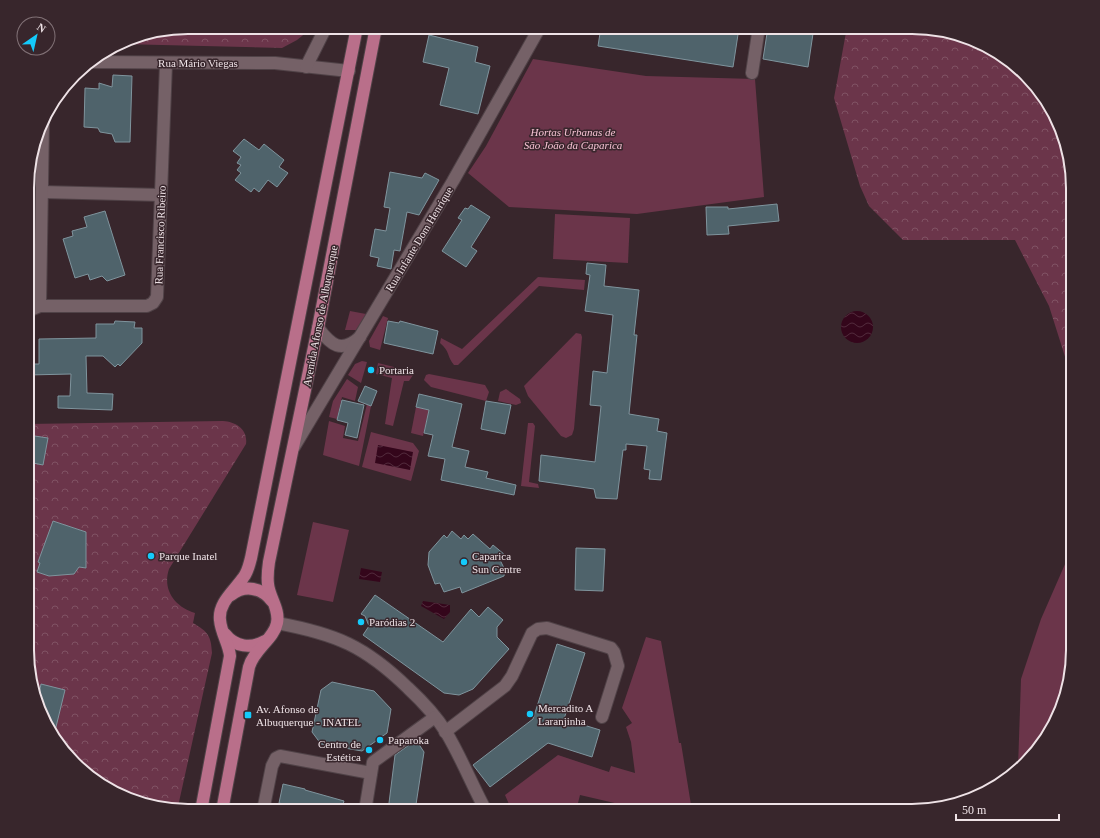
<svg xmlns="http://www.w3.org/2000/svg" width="1100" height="838" viewBox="0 0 1100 838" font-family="Georgia,serif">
<defs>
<pattern id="forest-crowns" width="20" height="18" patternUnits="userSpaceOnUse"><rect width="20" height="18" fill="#6b354a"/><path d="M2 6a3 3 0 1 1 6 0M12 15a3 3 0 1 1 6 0" fill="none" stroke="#805264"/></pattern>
<pattern id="water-waves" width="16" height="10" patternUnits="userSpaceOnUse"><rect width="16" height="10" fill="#34061b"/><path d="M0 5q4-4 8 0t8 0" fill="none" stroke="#522a3c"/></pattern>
</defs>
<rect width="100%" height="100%" fill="#38262c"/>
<!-- green -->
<g fill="#6b354a">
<path d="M533,59l113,17 109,3 9,118 -127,17 -128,-7 -41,-34 18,-27z"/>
<path d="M555,214l75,4 -2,45 -75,-4z"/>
<path d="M538,277l47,3 -1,10 -45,-4 -81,79h-4c-7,-8 -4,-14 -14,-22l1,-5 21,11z"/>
<path d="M350,311l16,3 -10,16h-11z"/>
<path d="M383,316l5,2 -8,32 -10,-3 -1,-6z"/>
<path d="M576,333l5,1 1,3 -8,92 -2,6 -6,3 -5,-2 -33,-40 -4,-10z"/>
<path d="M362,361l5,1 -6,21 -13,-8 7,-11z"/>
<path d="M378,363l32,8 3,4 -4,6h-5l-11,45 -8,-2 7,-46 -16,-4z"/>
<path d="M429,374l56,11 4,7 -3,9 -55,-14 -7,-7 2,-5z"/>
<path d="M347,379l11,8 -3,14 -13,-4 -5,22 -8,-2 4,-16z"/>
<path d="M506,389l14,10 1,4 -5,2 -18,-4 2,-9z"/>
<path d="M367,404l4,2 -12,60 -36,-11 6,-34 16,5 -2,12 15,3z"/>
<path d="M416,407l13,3 -6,26 -12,-3z"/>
<path d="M528,423h5l2,3 -6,56 9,2 1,4 -18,-2z"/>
<path d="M371,432l42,11 6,8 -8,30 -49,-14z"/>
<path d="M313,522l36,8 -16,72 -36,-7z"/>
<path d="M1069,555l4,1v105l-12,51 -28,44 -15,12 3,-89 20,-60z"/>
<path d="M646,637l15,4 18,102h2l11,68h-43l-69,-16 -4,16h-64l-7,-16 53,-40 51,17 2,-6 24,7 -4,-31 -5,-15 6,-4 -10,-15z"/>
</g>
<!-- forest -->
<g fill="url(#forest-crowns)">
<path d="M188,27h125l-16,13 -15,8 -161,-4 15,-8z"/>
<path d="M847,27h75l51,12 45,28 38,50 16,68 1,10v187l-24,-76 -34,-66h-112l-34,-34 -9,-20 -26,-88z"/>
<path d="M223,421c13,1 25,8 23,23l-77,125c-7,21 6,38 26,44l-2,10c15,9 18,12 19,30l-35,158 -50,-12 -45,-28 -38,-50 -17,-60 1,-237z"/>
</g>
<!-- water -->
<g fill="url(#water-waves)">
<circle cx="857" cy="327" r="16"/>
<path d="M378,445l35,7 -3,18 -35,-7z"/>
<path d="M361,568l21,4 -2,10 -21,-3z"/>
<path d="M423,601l27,4v7l-6,7 -23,-13z"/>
</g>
<!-- building -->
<g fill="#4f636b" stroke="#7f949d">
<path d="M601,27l138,1 -6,39 -135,-21z"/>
<path d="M768,27h46l-6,40 -45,-8z"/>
<path d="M429,35l49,12 -3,15 15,4 -12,48 -38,-9 9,-37 -26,-6z"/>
<path d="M113,75l19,1 -2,66h-15l-3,-8 -12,-2 -2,-4 -14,-1 1,-39 14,1v-6l13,4z"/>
<path d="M244,139l15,11 5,-6 20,16 -5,7 9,6 -11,14 -9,-7 -9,12 -5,-4 -3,4 -16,-12 6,-7 -4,-3 4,-5 -4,-2 4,-6 -8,-6z"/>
<path d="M390,172l32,6 3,-5 14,7 -20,35 -12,-3 -7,39 -6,-1 -3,19 -14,-3 2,-8 -9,-2 5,-27 11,2 4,-23 -6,-1z"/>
<path d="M777,204l2,17 -51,5 1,8 -22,1 -1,-28h22v2z"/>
<path d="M471,205l19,12 -19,30 6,4 -11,16 -24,-16 20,-31 -4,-2 7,-10 3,1z"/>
<path d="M105,211l20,64 -18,6 -5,-5 -12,4 -2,-6 -13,4 -12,-39 10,-3 -1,-5 15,-4 -3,-10z"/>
<path d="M587,263l19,2 -2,21 35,4 -5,45h3l-8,79 30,5 -2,12 10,2 -6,47 -12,-1 1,-9 -6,-1 3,-23 -21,-2v6h-3l-6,49 -21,-1 -2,-9 -55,-8 2,-26 54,7 6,-56 -11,-1 3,-34 14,2 6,-58 -28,-4 5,-36 -4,-1z"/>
<path d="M115,321l20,1 -1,6h8v15l-22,23 -2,-2 -3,3 -12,-11h-17l1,37 26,1 -1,16 -54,-2v-12h12l1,-22 -43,1v-11h11v-25l57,-1v-14h18z"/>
<path d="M388,321l11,2 1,-2 38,10 -5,23 -49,-11z"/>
<path d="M365,386l12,5 -6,15 -13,-5z"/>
<path d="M419,394l43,10 -10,43 17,4 -4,16 23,5 -2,6 30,7 -2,10 -73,-15 4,-21 -17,-3 5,-21 -9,-2 5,-23 -13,-3z"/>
<path d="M342,400l22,5 -7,33 -12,-3 3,-12 -11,-3z"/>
<path d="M486,401l25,4 -6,29 -24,-5z"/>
<path d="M28,435l20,3 -5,27 -15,-3z"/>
<path d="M53,521l33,11v36l-7,-1 -5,7 -25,2 -12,-4 3,-9 -2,-1z"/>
<path d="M452,531l9,8 3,-4 4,4 5,-5 17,15 3,-4 12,10 -5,5 5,10 -1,6 -42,17 -2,-6 -16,5 -4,-9 -5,1 -7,-19 1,-13 15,-17 3,3z"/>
<path d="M576,548l29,1 -2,42 -28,-1z"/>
<path d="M375,595l68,47 28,-33 8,8 9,-10 15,13 -6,7v10l12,12 -36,40 -14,6 -15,-2 -81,-58 6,-9 -4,-10 -4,-2z"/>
<path d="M557,644l28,9 -21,66 36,11 -8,27 -44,-14 -58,44 -17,-22 60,-46z"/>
<path d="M332,682l42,9 17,18 -4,24 -25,18 -41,-7 -9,-12 9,-42z"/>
<path d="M41,684l24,6 -11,45 -10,-14 -6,-22z"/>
<path d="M416,740l8,12 -9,59h-27l7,-56z"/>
<path d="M283,784l22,5v1l39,11 -3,10h-27l-35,-8z"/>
</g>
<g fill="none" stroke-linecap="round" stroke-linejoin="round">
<!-- minor casing -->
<g stroke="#504247" stroke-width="14">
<g id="minor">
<path d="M90,62l185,1 74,8"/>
<path d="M306,67l20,-40"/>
<path d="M752,73l7,-46"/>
<path d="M42,192l119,3"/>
<path d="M40,306l3,-183"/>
<path d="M28,311l12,-5h107l6,-3 4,-6 9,-233"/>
<path d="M318,328c13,17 23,26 42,9"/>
<path d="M294,447l159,-266 87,-154"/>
<path d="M277,623c59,11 88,23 131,65 14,13 28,28 38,44 15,25 26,53 40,79"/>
<path d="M445,732l60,-46 7,-10 20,-43 6,-4 9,-1 64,20 3,4 4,14 -16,51"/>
<path d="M263,811l9,-45 4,-8 4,-2 91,17"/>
<path d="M365,811l8,-49 62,-45"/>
</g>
</g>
<!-- primary casing -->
<g stroke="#504247" stroke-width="14">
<g id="primary">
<path d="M231,595c14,-11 31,-7 41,6"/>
<path d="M225,634c10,13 26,15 40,7"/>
<path d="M201,811l29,-155c-1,-12 -9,-23 -10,-36 -2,-17 14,-29 23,-42 5,-6 6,-13 8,-20l106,-531"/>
<path d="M222,811l27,-144c5,-18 25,-28 28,-44 3,-14 -8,-26 -9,-39 -1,-8 0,-15 1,-22l49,-234 58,-301"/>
</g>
</g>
<!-- minor -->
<use href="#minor" stroke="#756167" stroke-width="12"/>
<!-- primary -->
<use href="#primary" stroke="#b96f8a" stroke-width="12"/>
</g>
<!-- markers -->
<g fill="#14cafb" stroke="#38262c" stroke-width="1.5">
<circle cx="371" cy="370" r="4"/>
<circle cx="151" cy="556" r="4"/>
<circle cx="464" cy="562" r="4"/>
<circle cx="361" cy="622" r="4"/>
<circle cx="530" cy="714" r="4"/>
<rect x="244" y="711" width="8" height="8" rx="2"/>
<circle cx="380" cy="740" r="4"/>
<circle cx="369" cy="750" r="4"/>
</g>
<g text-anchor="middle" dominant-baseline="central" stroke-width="3" stroke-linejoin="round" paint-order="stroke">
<!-- street labels -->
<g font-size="11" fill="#eee2e6" stroke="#38262c">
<text x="198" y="63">Rua Mário Viegas</text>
<text transform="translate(160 235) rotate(-88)">Rua Francisco Ribeiro</text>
<text transform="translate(419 239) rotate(-59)">Rua Infante Dom Henrique</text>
<text transform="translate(320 316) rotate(-79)">Avenida Afonso de Albuquerque</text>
</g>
<!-- park labels -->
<g font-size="11" font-style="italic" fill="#f7c3d4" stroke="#38262c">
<text x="573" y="132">Hortas Urbanas de<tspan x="573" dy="13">São João da Caparica</tspan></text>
</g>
<!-- poi labels -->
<g font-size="11" fill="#eee2e6" stroke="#38262c" text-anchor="start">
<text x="379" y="370">Portaria</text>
<text x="159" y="556">Parque Inatel</text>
<text x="472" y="556">Caparica<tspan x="472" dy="13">Sun Centre</tspan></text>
<text x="369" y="622">Paródias 2</text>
<text x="538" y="708">Mercadito A<tspan x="538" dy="13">Laranjinha</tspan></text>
<text x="256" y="709">Av. Afonso de<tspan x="256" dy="13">Albuquerque - INATEL</tspan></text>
<text x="388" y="740">Paparoka</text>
<text x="361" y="744" text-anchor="end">Centro de<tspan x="361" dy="13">Estética</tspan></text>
</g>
</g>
<!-- crop -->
<path d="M0 0H1100V838H0ZM188 34H912A154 154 0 0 1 1066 188V650A154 154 0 0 1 912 804H188A154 154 0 0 1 34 650V188A154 154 0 0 1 188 34Z" fill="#38262c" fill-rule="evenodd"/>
<path fill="none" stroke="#eee2e6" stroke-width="2" d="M188 34H912A154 154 0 0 1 1066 188V650A154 154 0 0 1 912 804H188A154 154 0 0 1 34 650V188A154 154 0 0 1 188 34Z"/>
<!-- north arrow -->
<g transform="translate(36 36) rotate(34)"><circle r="19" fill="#38262c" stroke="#817176"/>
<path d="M0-3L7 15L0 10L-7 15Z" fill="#14cafb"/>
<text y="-6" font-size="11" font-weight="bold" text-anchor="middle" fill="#eee2e6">N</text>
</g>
<!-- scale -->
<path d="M956 814v6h103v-6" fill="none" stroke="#eee2e6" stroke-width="2"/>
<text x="962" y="814" font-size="12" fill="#eee2e6" stroke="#38262c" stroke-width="3" paint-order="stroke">50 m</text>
</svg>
